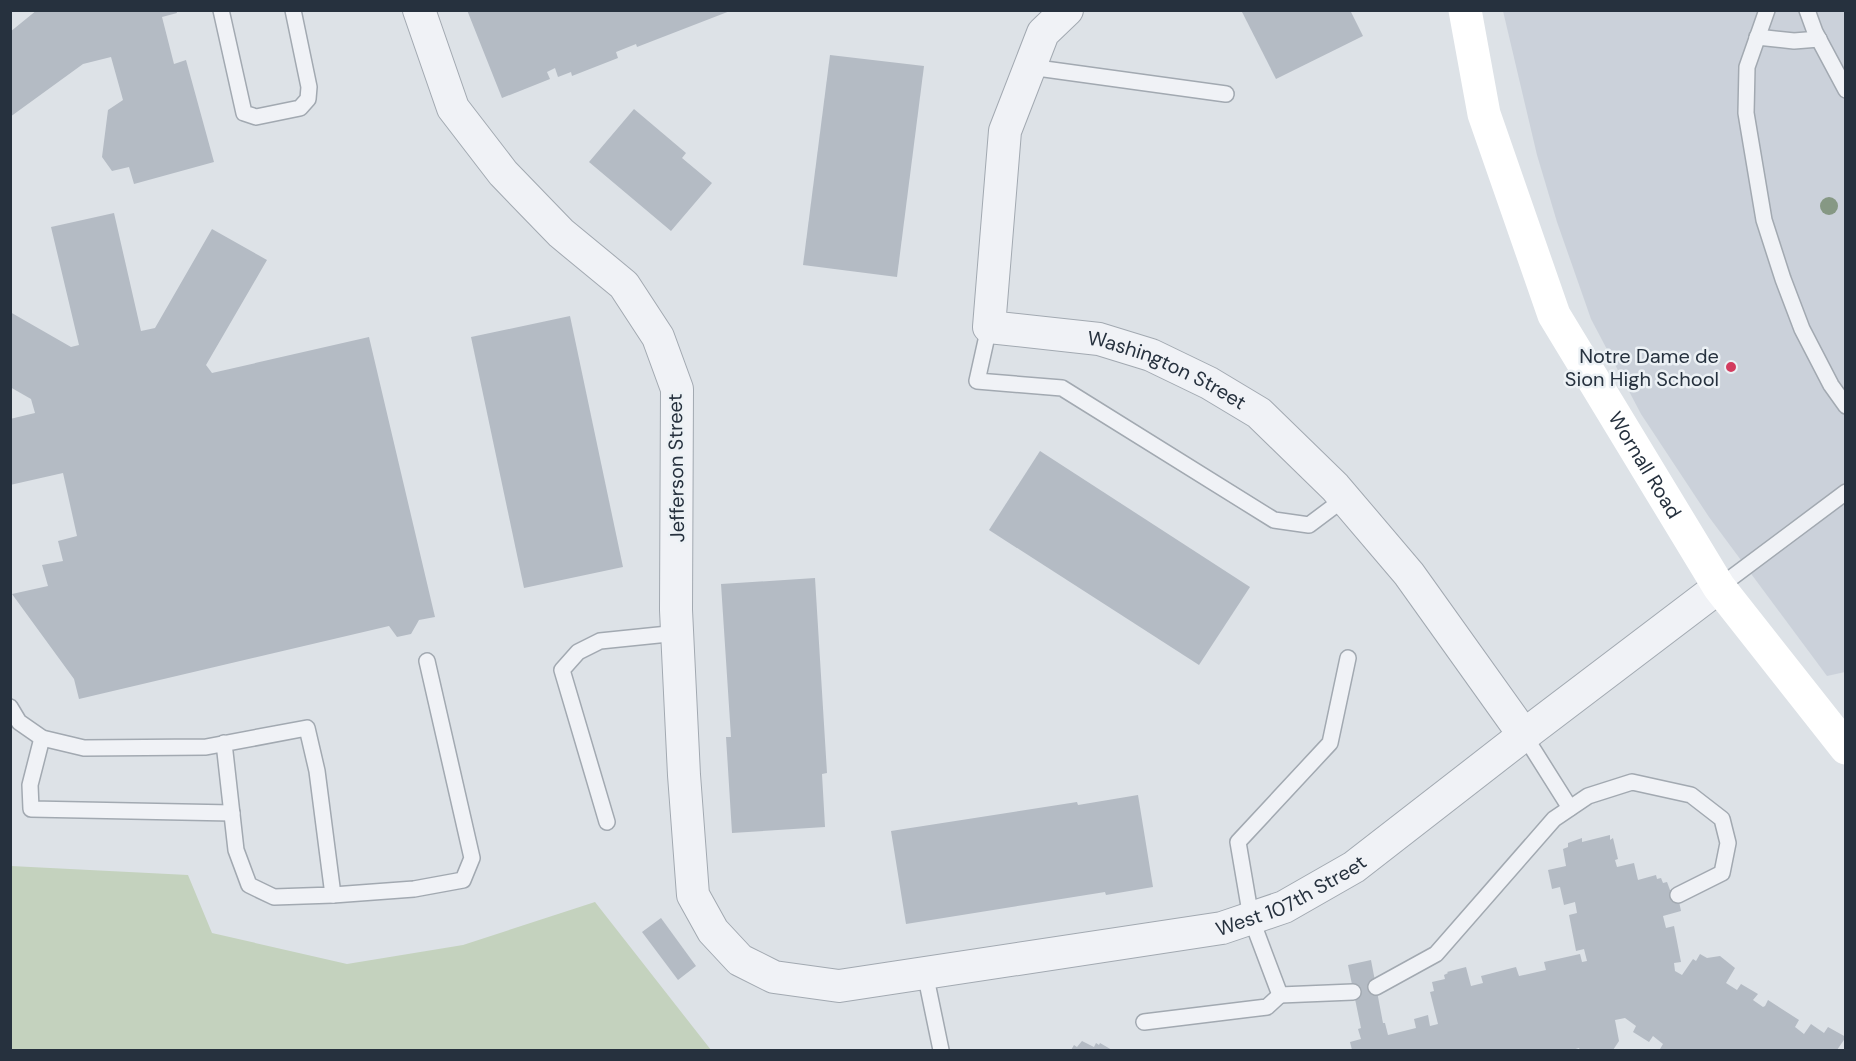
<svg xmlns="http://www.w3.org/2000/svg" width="1856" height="1061" viewBox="0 0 1856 1061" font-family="'DM Sans',sans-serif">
<rect width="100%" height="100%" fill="#dde2e7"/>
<!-- built -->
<path fill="#cbd1da" d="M1503,11h342v661l-18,4 -118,-159 -68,-103 -50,-95 -34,-97 -20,-67z"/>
<!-- green -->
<path fill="#c4d2be" d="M11,866l177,9 24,58 135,31 116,-19 132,-43 116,148h-700z"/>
<!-- building -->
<g fill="#b4bbc4">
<path d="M37,10h139l1,3 -15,4 12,47 12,-4 28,102 -80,22 -5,-17 -17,4 -10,-14 6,-47 15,-10 -12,-43 -28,7 -73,53v-85z"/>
<path d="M467,10h263v1l-93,36 -1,-3 -20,8 2,6 -46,18 -1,-4 -13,5 -3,-9 -8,4 3,7 -48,19z"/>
<path d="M1241,10h109l13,26 -87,43z"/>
<path d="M830,55l94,11 -27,211 -94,-12z"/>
<path d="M634,109l52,44 -4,5 30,25 -41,48 -82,-69z"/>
<path d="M114,213l27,118 14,-3 57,-99 55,31 -61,105 6,8 157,-36 66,280 -16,3 -8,14 -14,3 -8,-11 -310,73 -5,-20 -62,-85 36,-8 -6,-21 21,-4 -5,-20 19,-5 -14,-63 -53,12v-66l25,-6 -4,-14 -21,-12v-75l61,35 8,-2 -28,-118z"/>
<path d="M570,316l53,251 -99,21 -53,-251z"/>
<path d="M1040,451l210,136 -51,78 -210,-135z"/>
<path d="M815,578l12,195 -5,1 3,53 -93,6 -6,-96h5l-10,-153z"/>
<path d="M1138,795l15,92 -47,8 -1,-3 -199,32 -15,-93 186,-29 1,3z"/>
<path d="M1610,835v5l3,-2 5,21 -3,1 2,7 17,-4 4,17 18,-5 1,4 4,-1 2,5 4,-1 3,8 4,-1 2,4 1,-1 4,19 -18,5 3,12 8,-2 7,36 -7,1 1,8 7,4 11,-16 3,2 4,-7 7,4 13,-2 15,12 -9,15 11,7 4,-6 17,10 -5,6 10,7 2,-1 3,-6 31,20 -4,7 9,7 7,-10 13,9 4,-6 18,10 -9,13h-175l-2,-1 3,-5 -10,-8 -4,6 -16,-10 3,-6 -11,-8 -10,2 4,21 -6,9h-33l-1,-2 -7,2h-220l-2,-8 11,-3 -3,-10 3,-1 -13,-63 23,-5 12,63h2l3,12 28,-7 -2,-9 14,-4 2,11 8,-2 -8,-32 4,-1 -2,-9 13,-3 -1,-4 4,-2 -1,-1 19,-5 5,19 12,-3 -2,-7 35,-9 3,9 27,-6 -2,-8 36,-8 2,8 5,-1 -3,-12 -8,2 -7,-36 8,-2 -2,-11 -11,3 -4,-18 -8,2 -4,-19 18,-4 -3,-17 5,-2v-4l14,-5v4z"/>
<path d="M661,918l35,48 -18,14 -36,-48z"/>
<path d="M1082,1041l12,6 2,-4 3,2 1,-2 12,7h-41l3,-5 3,2z"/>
</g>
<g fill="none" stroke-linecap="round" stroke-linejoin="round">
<!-- service casing -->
<g stroke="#a2a9b1" stroke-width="18">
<g id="service">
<path d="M221,10l23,103 12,4 44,-9 8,-9 1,-12 -16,-77"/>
<path d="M1767,10l-20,57 -1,46 18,107 19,59 19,50 29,56 15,21"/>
<path d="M1807,10l8,22 31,58"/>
<path d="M1757,37l37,4 25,-2"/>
<path d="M1030,67l196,27"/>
<path d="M989,327l-12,54 85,7 212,132 35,5 36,-27"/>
<path d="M1719,587l127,-95"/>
<path d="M10,707l9,15 23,16 42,10 122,-1 101,-19 10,43 16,124 -59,2 -25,-12 -13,-35 -12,-107"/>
<path d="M1524,735l46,73"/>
<path d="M42,738l-12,47 1,24 201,4"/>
<path d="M607,822l-45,-152 16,-18 22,-11 78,-8"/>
<path d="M333,895l81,-6 49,-9 9,-22 -45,-197"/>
<path d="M925,973l16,77"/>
<path d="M1376,987l60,-33 118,-135 34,-23 44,-14 59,13 31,24 6,24 -6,30 -44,22"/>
<path d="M1280,995l73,-3"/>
<path d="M1144,1022l123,-15 13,-12 -29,-77 -13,-76 92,-99 18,-85"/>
</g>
</g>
<!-- minor casing -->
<g stroke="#a2a9b1" stroke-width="34">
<g id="minor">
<path id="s1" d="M419,10l34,98 50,65 58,60 63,52 34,52 19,52 -1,221 8,165 9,120 20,36 27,29 34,17 65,9 383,-58 62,-21 70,-40 170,-132 195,-148"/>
<path id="s2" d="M1067,10l-24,23 -38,98 -16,196 110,12 52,16 58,28 50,30 76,74 74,87 115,161"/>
</g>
</g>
<!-- service -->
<use href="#service" stroke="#f0f2f6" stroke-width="15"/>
<!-- minor -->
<use href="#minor" stroke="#f0f2f6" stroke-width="32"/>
<!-- secondary -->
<path stroke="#fff" stroke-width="33" id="s3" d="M1465,10l19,104 70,201 165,272 127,161"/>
</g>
<!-- trees -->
<circle fill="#869884" cx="1829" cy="206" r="9"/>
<!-- markers -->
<circle fill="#d33c5f" stroke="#ecf1f5" stroke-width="2" cx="1731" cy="367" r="6"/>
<g text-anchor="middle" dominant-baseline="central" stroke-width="5" stroke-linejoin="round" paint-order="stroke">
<!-- poi labels -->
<g font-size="20" fill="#26313e" stroke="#ecf1f5" text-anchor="end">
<text x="1719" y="356">Notre Dame de<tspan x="1719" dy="23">Sion High School</tspan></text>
</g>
<!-- street labels -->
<g font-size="20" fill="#26313e" stroke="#ecf1f5">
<text stroke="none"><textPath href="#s2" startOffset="520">Washington Street</textPath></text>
<text stroke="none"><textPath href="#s3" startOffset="494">Wornall Road</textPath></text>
<text transform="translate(676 468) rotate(-91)">Jefferson Street</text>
<text stroke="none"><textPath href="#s1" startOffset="1623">West 107th Street</textPath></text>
</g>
</g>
<!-- border -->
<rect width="1856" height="1061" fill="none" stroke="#26313e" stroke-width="24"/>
</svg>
